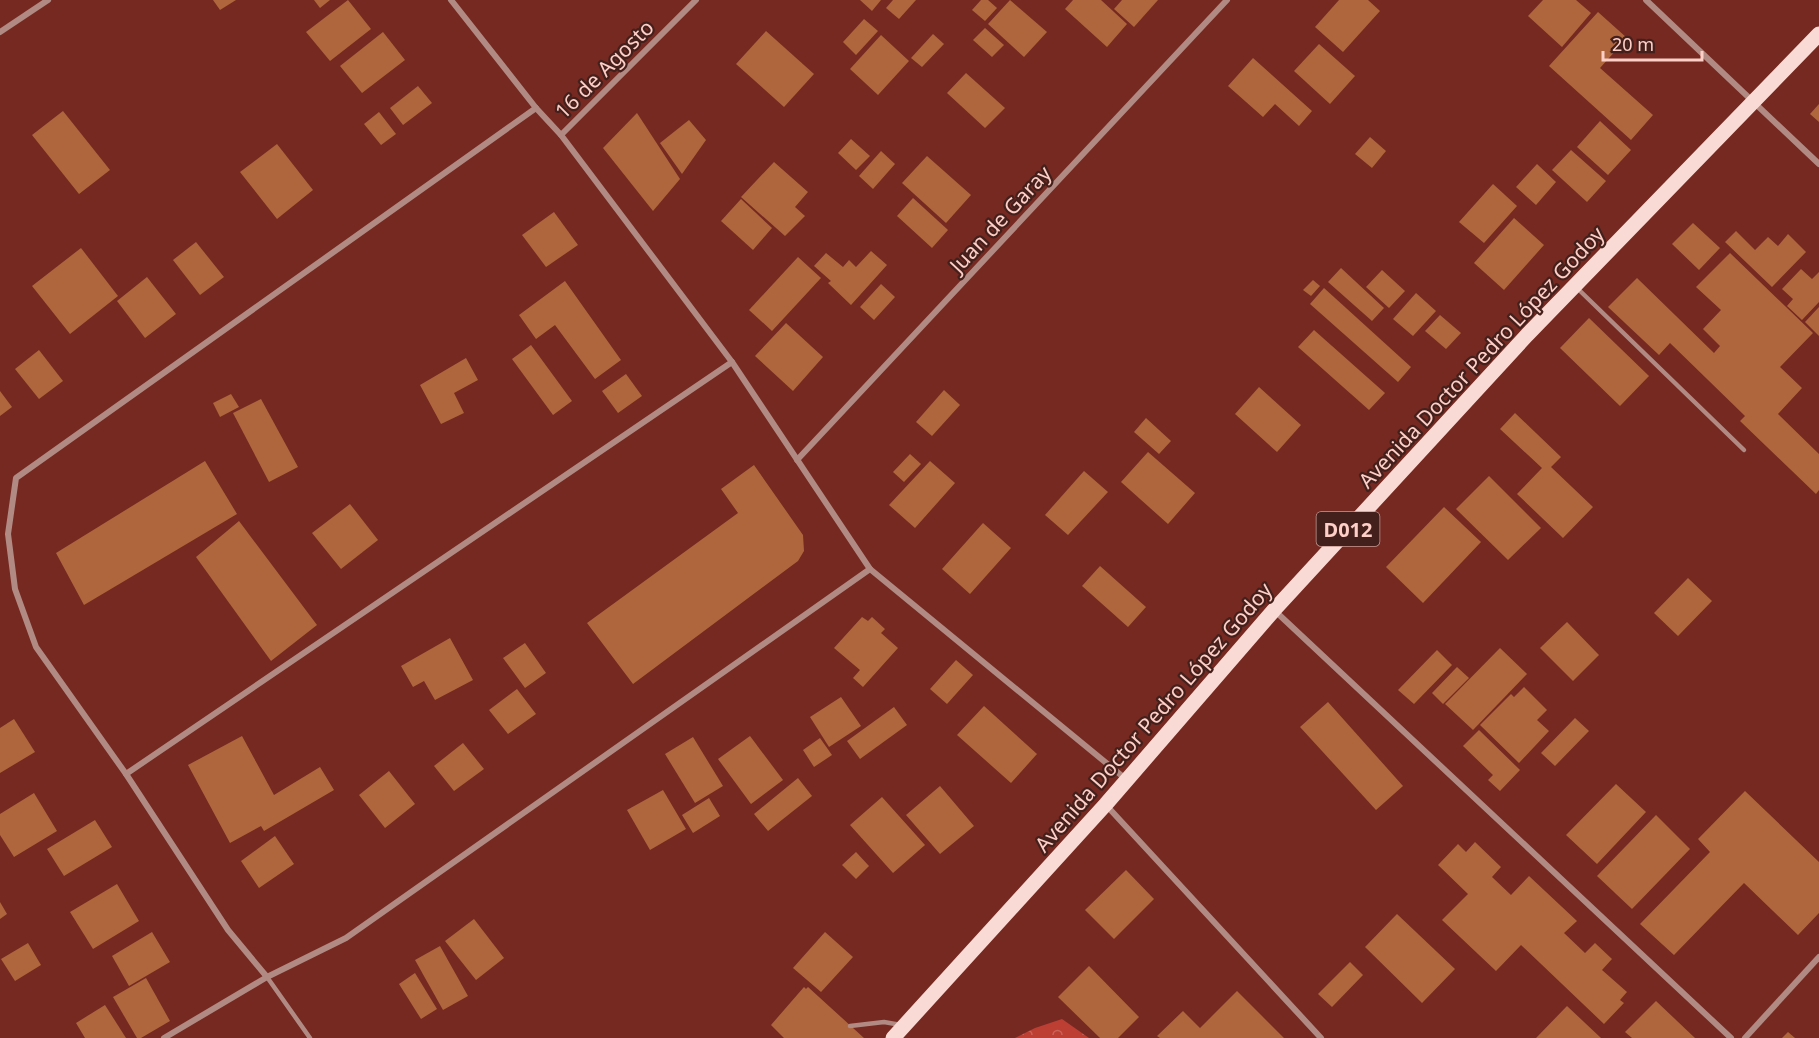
<svg xmlns="http://www.w3.org/2000/svg" width="1819" height="1038" viewBox="0 0 1819 1038" font-family="'Noto Sans',sans-serif">
<defs>
<pattern id="forest-crowns" width="20" height="18" patternUnits="userSpaceOnUse" patternTransform="scale(1.5)"><rect width="20" height="18" fill="#bd3f33"/><path d="M2 6a3 3 0 1 1 6 0M12 15a3 3 0 1 1 6 0" fill="none" stroke="#ca6358"/></pattern>
</defs>
<rect width="100%" height="100%" fill="#752921"/>
<!-- forest -->
<path fill="url(#forest-crowns)" d="M1062,1019l27,19h-74l20,-10z"/>
<!-- building -->
<g fill="#af663d">
<path d="M213,0h23l-16,10z"/>
<path d="M314,0h16l-10,8z"/>
<path d="M348,0l23,29 -41,32 -24,-29z"/>
<path d="M860,0h21l-9,11z"/>
<path d="M893,0h23l-17,19 -13,-11z"/>
<path d="M981,0h7l9,8 -12,13 -13,-11z"/>
<path d="M1010,0l37,32 -23,25 -36,-33z"/>
<path d="M1073,0h28l26,24 -20,23 -42,-38z"/>
<path d="M1122,0h36l-24,27 -20,-18z"/>
<path d="M1339,0h29l12,11 -37,41 -28,-25z"/>
<path d="M1543,0h33l15,13 -29,34 -34,-31z"/>
<path d="M1598,12l29,26 -27,30 53,47 -22,25 -82,-74z"/>
<path d="M864,19l14,12 -22,24 -13,-13z"/>
<path d="M985,28l19,17 -12,12 -19,-17z"/>
<path d="M766,31l48,43 -30,33 -48,-43z"/>
<path d="M383,32l22,28 -43,33 -22,-27z"/>
<path d="M933,34l11,10 -22,23 -11,-9z"/>
<path d="M881,35l28,26 -31,34 -28,-26z"/>
<path d="M1319,44l36,32 -25,28 -36,-33z"/>
<path d="M1253,58l59,53 -13,15 -24,-22 -12,13 -35,-31z"/>
<path d="M966,73l39,35 -20,20 -38,-35z"/>
<path d="M418,86l14,17 -29,22 -13,-17z"/>
<path d="M1819,104v18l-9,-8z"/>
<path d="M63,111l47,59 -31,24 -47,-59z"/>
<path d="M379,112l17,22 -15,11 -17,-21z"/>
<path d="M637,113l43,66 -27,32 -50,-63z"/>
<path d="M689,120l17,20 -24,34 -22,-31z"/>
<path d="M1600,121l31,29 -23,25 -31,-28z"/>
<path d="M1370,137l16,14 -14,17 -17,-14z"/>
<path d="M851,139l19,17 -14,14 -18,-17z"/>
<path d="M277,144l36,46 -36,29 -37,-47z"/>
<path d="M1571,150l35,31 -19,21 -35,-32z"/>
<path d="M881,151l14,13 -22,25 -14,-13z"/>
<path d="M927,156l44,39 -25,28 -44,-40z"/>
<path d="M774,162l34,30 -13,15 10,9 -20,20 -44,-39z"/>
<path d="M1537,164l19,18 -20,23 -20,-18z"/>
<path d="M1493,184l24,22 -33,37 -25,-21z"/>
<path d="M913,198l35,32 -16,18 -35,-32z"/>
<path d="M741,199l31,29 -19,22 -32,-29z"/>
<path d="M554,212l24,33 -32,22 -24,-32z"/>
<path d="M1514,218l30,27 -40,45 -30,-27z"/>
<path d="M1693,223l27,25 -21,22 -27,-26z"/>
<path d="M1736,231l19,19 13,-13 10,9 10,-12 18,18 -34,35 -47,-45z"/>
<path d="M196,242l28,35 -24,18 -27,-35z"/>
<path d="M81,248l37,48 -48,38 -38,-48z"/>
<path d="M871,251l16,14 -36,40 -23,-22 3,-2 -17,-15 12,-13 17,14 6,-7 7,7z"/>
<path d="M1730,253l83,80 -33,34 22,21 -24,26 41,40v36l-3,4 -76,-73 5,-5 -75,-73 -11,12 -51,-48 29,-29 77,75 6,-7 -17,-17 18,-19 -25,-23z"/>
<path d="M798,257l23,21 -49,53 -23,-21z"/>
<path d="M1341,268l43,40 -12,13 -44,-39z"/>
<path d="M1801,269l11,10 7,-7v30l-17,18 -15,-14 6,-7 -11,-10z"/>
<path d="M1382,270l23,21 -16,17 -23,-21z"/>
<path d="M147,277l29,37 -31,24 -28,-37z"/>
<path d="M1313,280l7,6 -9,10 -8,-6z"/>
<path d="M565,281l56,79 -26,19 -40,-54 -19,14 -17,-24z"/>
<path d="M881,284l14,13 -21,23 -14,-13z"/>
<path d="M1324,288l87,79 -13,15 -88,-78z"/>
<path d="M1416,293l20,18 -23,25 -20,-17z"/>
<path d="M1819,307v29l-14,-14z"/>
<path d="M1440,315l21,18 -15,16 -21,-18z"/>
<path d="M1589,318l60,58 -29,30 -60,-58z"/>
<path d="M786,323l37,34 -30,34 -38,-35z"/>
<path d="M1314,330l71,63 -16,17 -71,-63z"/>
<path d="M531,345l41,56 -19,14 -41,-56z"/>
<path d="M39,350l24,31 -24,18 -24,-30z"/>
<path d="M466,358l12,22 -24,13 10,20 -23,11 -21,-39z"/>
<path d="M626,374l16,22 -24,17 -16,-22z"/>
<path d="M1259,387l42,38 -24,27 -42,-38z"/>
<path d="M944,390l16,15 -28,31 -16,-14z"/>
<path d="M0,391l12,16 -12,9z"/>
<path d="M231,394l8,13 -19,10 -7,-14z"/>
<path d="M261,399l37,68 -29,15 -36,-69z"/>
<path d="M1515,413l46,44 -10,10 42,40 -30,31 -46,-44 25,-26 -42,-39z"/>
<path d="M1146,418l25,23 -12,13 -25,-22z"/>
<path d="M1148,452l47,41 -27,31 -47,-42z"/>
<path d="M910,454l11,10 -17,18 -11,-10z"/>
<path d="M205,461l32,53 -153,91 -28,-52z"/>
<path d="M930,461l25,22 -40,45 -26,-23z"/>
<path d="M754,465l49,70 1,16 -6,10 -165,123 -46,-61 151,-110 -17,-24z"/>
<path d="M1084,471l24,21 -40,43 -23,-20z"/>
<path d="M1489,476l52,52 -33,32 -52,-51z"/>
<path d="M350,504l28,36 -37,29 -29,-36z"/>
<path d="M1444,507l37,35 -58,61 -37,-36z"/>
<path d="M239,521l78,104 -46,36 -75,-104z"/>
<path d="M983,523l28,25 -41,46 -28,-25z"/>
<path d="M1100,566l46,41 -18,20 -46,-41z"/>
<path d="M1688,578l24,23 -34,35 -24,-23z"/>
<path d="M862,617l6,4 4,-4 13,12 -4,4 17,15 -35,39 -10,-9 7,-8 -26,-22z"/>
<path d="M1567,622l32,33 -26,26 -33,-33z"/>
<path d="M450,638l23,42 -38,20 -11,-19 -11,6 -12,-21z"/>
<path d="M525,643l21,30 -21,15 -22,-30z"/>
<path d="M1500,648l27,26 -54,56 -28,-26z"/>
<path d="M1437,650l15,15 -38,39 -16,-14z"/>
<path d="M956,660l17,15 -26,29 -17,-15z"/>
<path d="M1457,667l12,11 -26,26 -11,-11z"/>
<path d="M1524,687l23,23 -10,10 12,11 -30,32 -39,-38 31,-31 3,3z"/>
<path d="M517,689l19,25 -28,20 -19,-24z"/>
<path d="M841,697l20,29 -32,21 -19,-30z"/>
<path d="M1328,702l75,84 -27,24 -76,-83z"/>
<path d="M984,706l53,48 -26,29 -54,-48z"/>
<path d="M894,707l13,18 -47,34 -13,-18z"/>
<path d="M1575,718l14,13 -34,35 -14,-13z"/>
<path d="M14,719l21,33 -35,21v-45z"/>
<path d="M1479,730l41,40 -20,21 -12,-11 5,-5 -30,-29z"/>
<path d="M242,736l32,59 46,-28 14,23 -70,41 -3,-5 -31,17 -42,-78z"/>
<path d="M750,736l33,44 -32,24 -33,-45z"/>
<path d="M693,737l30,49 -28,17 -30,-49z"/>
<path d="M820,738l12,17 -18,12 -11,-17z"/>
<path d="M463,743l21,26 -30,22 -20,-25z"/>
<path d="M389,771l26,33 -30,24 -26,-33z"/>
<path d="M798,778l14,18 -44,35 -14,-17z"/>
<path d="M1616,784l30,28 -49,52 -31,-29z"/>
<path d="M940,786l34,40 -34,28 -34,-39z"/>
<path d="M663,790l23,39 -36,21 -23,-40z"/>
<path d="M1745,791l74,71v51l-21,22 -54,-52 -70,72 -34,-31 70,-72 -12,-13z"/>
<path d="M34,793l23,38 -43,26 -14,-22v-21z"/>
<path d="M882,797l43,48 -32,28 -43,-48z"/>
<path d="M709,798l11,18 -27,17 -11,-18z"/>
<path d="M1656,815l34,34 -58,60 -35,-33z"/>
<path d="M95,820l17,27 -48,29 -17,-27z"/>
<path d="M275,836l19,28 -35,24 -18,-27z"/>
<path d="M1475,842l26,25 -9,10 19,18 18,-19 48,45 -13,12 21,20 10,-10 17,16 -10,11 25,22 -7,8 4,3 -20,21 -83,-79 -25,26 -54,-51 26,-26 -30,-29 20,-21 8,8z"/>
<path d="M856,852l13,14 -13,13 -14,-14z"/>
<path d="M1126,870l28,29 -40,40 -29,-29z"/>
<path d="M117,884l22,37 -46,28 -23,-37z"/>
<path d="M0,902l7,12 -7,5z"/>
<path d="M1397,914l58,55 -33,34 -57,-56z"/>
<path d="M474,919l30,39 -28,22 -31,-39z"/>
<path d="M152,932l18,30 -41,24 -17,-30z"/>
<path d="M825,932l28,25 -32,35 -28,-24z"/>
<path d="M28,943l13,22 -26,16 -14,-22z"/>
<path d="M440,946l28,50 -25,14 -28,-50z"/>
<path d="M1350,962l13,13 -31,32 -14,-13z"/>
<path d="M1089,966l50,51 -21,21h-18l-42,-41z"/>
<path d="M415,973l22,36 -16,10 -22,-35z"/>
<path d="M146,978l24,43 -29,17h-4l-24,-41z"/>
<path d="M804,987l2,2 2,-2 56,51h-80l-13,-13z"/>
<path d="M1237,991l47,47h-124l-3,-2 26,-25 17,17z"/>
<path d="M1656,1001l39,37h-63l-7,-6z"/>
<path d="M105,1005l21,33h-41l-9,-15z"/>
<path d="M1567,1006l34,32h-65z"/>
<path d="M1788,1032l7,6h-13z"/>
</g>
<g fill="none" stroke-linecap="round" stroke-linejoin="round">
<!-- lane -->
<g stroke="#b18a83" stroke-width="4.5">
<path d="M1577,288l167,162"/>
<path d="M267,977l43,61"/>
<path d="M850,1026l34,-4 17,3"/>
</g>
<!-- street -->
<g stroke="#b18a83" stroke-width="6">
<path d="M451,0l85,108 25,27 171,227 138,207 257,211"/>
<path d="M1646,0l173,164"/>
<path d="M0,32l48,-32"/>
<path d="M561,135l135,-135"/>
<path d="M797,460l430,-460"/>
<path d="M1274,610l457,428"/>
<path d="M126,774l606,-412"/>
<path d="M1106,805l215,233"/>
<path d="M267,977l-39,-47 -102,-156 -90,-127 -21,-58 -7,-55 8,-56 520,-370"/>
<path d="M164,1038l103,-61 79,-39 524,-369"/>
<path d="M1745,1038l74,-81"/>
</g>
<!-- primary -->
<path stroke="#fadad4" stroke-width="15" d="M893,1038l213,-234 168,-194 253,-275 292,-301"/>
</g>
<g text-anchor="middle" dominant-baseline="central" stroke-width="4.5" stroke-linejoin="round" paint-order="stroke">
<!-- shield labels -->
<rect fill="#43201c" stroke="#c69a94" stroke-width="1.5" x="1316.5" y="512" width="63" height="34" rx="4.5"/>
<g font-size="20" font-weight="bold" fill="#fecfc7">
<text x="1348" y="529">D012</text>
</g>
<!-- street labels -->
<g font-size="21" fill="#fecfc7" stroke="#43201c">
<text transform="translate(604 69) rotate(-45)">16 de Agosto</text>
<text transform="translate(1000 219) rotate(-47)">Juan de Garay</text>
<text transform="translate(1481 357) rotate(-47)">Avenida Doctor Pedro López Godoy</text>
<text transform="translate(1153 717) rotate(-49)">Avenida Doctor Pedro López Godoy</text>
</g>
</g>
<!-- scale -->
<path d="M1603 51v9h99v-9" fill="none" stroke="#fecfc7" stroke-width="3"/>
<text x="1612" y="51" font-size="18" fill="#fecfc7" stroke="#43201c" stroke-width="4.5" paint-order="stroke">20 m</text>
</svg>
